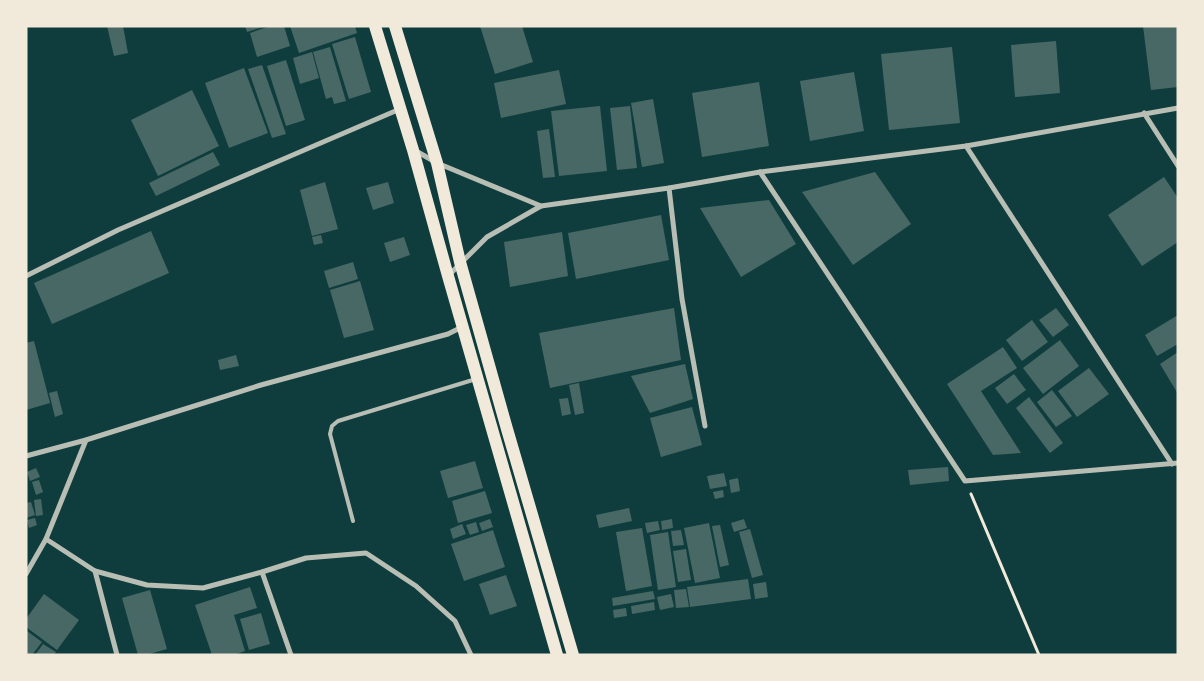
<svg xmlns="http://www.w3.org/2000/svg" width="1204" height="681" viewBox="0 0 1204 681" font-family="'DM Sans',sans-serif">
<rect width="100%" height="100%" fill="#0f3d3e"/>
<!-- building -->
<g fill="#486865">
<path d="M107,26h16l5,27 -14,3z"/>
<path d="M245,26h17l1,1 -16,5z"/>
<path d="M270,26h14l6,20 -33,11 -7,-24z"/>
<path d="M290,26h65l2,7 -58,20z"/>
<path d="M480,26h42l11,36 -38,12z"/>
<path d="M1143,26h35v61l-27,3z"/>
<path d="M355,37l16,55 -22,7 -17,-55z"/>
<path d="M1056,41l4,52 -45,4 -4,-52z"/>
<path d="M330,47l16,54 -12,3 -2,-7 -6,2 -13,-47z"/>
<path d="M952,47l8,76 -71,7 -8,-76z"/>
<path d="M312,52l7,26 -19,6 -7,-26z"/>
<path d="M286,60l19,60 -19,6 -19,-60z"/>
<path d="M262,65l24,69 -14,4 -24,-69z"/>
<path d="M244,68l24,65 -39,15 -24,-65z"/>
<path d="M559,70l7,34 -65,14 -7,-35z"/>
<path d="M854,72l10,59 -54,10 -10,-60z"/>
<path d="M759,82l10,64 -67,11 -10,-64z"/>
<path d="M192,90l27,56 -61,30 -27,-56z"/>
<path d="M653,99l11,64 -22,4 -11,-64z"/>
<path d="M600,106l7,65 -48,5 -8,-65z"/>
<path d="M630,106l7,62 -20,2 -7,-62z"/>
<path d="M549,129l6,48 -12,1 -6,-47z"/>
<path d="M213,152l7,13 -64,31 -7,-13z"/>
<path d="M875,172l36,52 -58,41 -51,-73z"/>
<path d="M1164,177l14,21v44l-36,24 -34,-51z"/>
<path d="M325,182l13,47 -26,7 -12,-46z"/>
<path d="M388,182l6,21 -21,7 -7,-22z"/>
<path d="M769,200l27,44 -55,33 -41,-69z"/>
<path d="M661,215l8,45 -93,19 -8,-46z"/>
<path d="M151,231l18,42 -117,51 -18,-41z"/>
<path d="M562,232l6,44 -58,11 -6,-45z"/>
<path d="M321,235l2,8 -9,2 -2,-8z"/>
<path d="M404,237l6,18 -20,7 -6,-19z"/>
<path d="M353,262l5,17 -29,9 -5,-17z"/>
<path d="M360,281l14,49 -30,8 -14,-48z"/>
<path d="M674,308l7,52 -131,28 -11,-55z"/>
<path d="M1056,308l13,17 -16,12 -14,-17z"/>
<path d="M1178,315v29l-21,12 -12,-21z"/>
<path d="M1032,320l16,22 -26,19 -16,-21z"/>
<path d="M1060,340l19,26 -36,28 -20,-26z"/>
<path d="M34,341l16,62 -24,7v-67z"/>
<path d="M1003,347l14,21 -36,23 40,62 -28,2 -46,-71z"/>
<path d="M1178,352v42l-18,-30z"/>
<path d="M236,355l3,11 -19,4 -2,-10z"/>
<path d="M685,364l8,35 -43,14 -19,-37z"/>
<path d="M1089,368l20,26 -32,23 -19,-26z"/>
<path d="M1014,374l12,16 -19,14 -12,-16z"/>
<path d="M579,383l5,30 -9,2 -6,-30z"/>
<path d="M1052,390l20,26 -16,11 -19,-25z"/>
<path d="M57,391l6,23 -8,3 -6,-24z"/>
<path d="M1029,397l34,46 -13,10 -34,-45z"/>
<path d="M568,398l3,16 -9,2 -3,-17z"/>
<path d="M692,407l10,38 -41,12 -11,-39z"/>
<path d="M475,461l8,27 -35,10 -8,-27z"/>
<path d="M948,467l1,14 -39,4 -2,-15z"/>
<path d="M36,468l4,9 -10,4 -3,-9z"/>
<path d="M724,473l3,13 -17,3 -3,-13z"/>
<path d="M738,478l2,13 -9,2 -2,-13z"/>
<path d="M39,480l4,12 -7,3 -4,-13z"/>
<path d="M723,490l1,7 -9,2 -2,-7z"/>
<path d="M485,491l7,22 -34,10 -6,-22z"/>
<path d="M41,499l2,16 -7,1 -2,-16z"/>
<path d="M31,502l4,13 -9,3v-15z"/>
<path d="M629,508l3,13 -33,7 -3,-13z"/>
<path d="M35,518l2,7 -8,3 -2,-8z"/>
<path d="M490,519l3,8 -11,4 -3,-8z"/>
<path d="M672,519l1,9 -11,2 -1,-9z"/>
<path d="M744,519l3,9 -13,4 -3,-9z"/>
<path d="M658,521l2,9 -13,3 -2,-10z"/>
<path d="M476,522l3,10 -9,3 -4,-10z"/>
<path d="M709,523l11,55 -25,5 -11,-55z"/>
<path d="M462,524l4,10 -13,5 -3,-10z"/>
<path d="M720,525l9,40 -9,2 -8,-41z"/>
<path d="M642,528l10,58 -26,5 -10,-59z"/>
<path d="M750,529l13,46 -11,3 -13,-46z"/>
<path d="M493,530l12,37 -41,14 -13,-37z"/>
<path d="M681,530l3,15 -11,1 -2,-15z"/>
<path d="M668,532l8,55 -18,3 -8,-55z"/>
<path d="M686,549l5,31 -13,2 -5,-31z"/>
<path d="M506,575l11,31 -27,9 -11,-31z"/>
<path d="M748,579l3,20 -61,8 -3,-20z"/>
<path d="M766,582l2,15 -13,2 -2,-15z"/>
<path d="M250,587l7,21 -23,7 11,36 -11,4h-22l-17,-50z"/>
<path d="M686,589l3,18 -13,1 -2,-18z"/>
<path d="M150,590l17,59 -21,6h-8l-16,-57z"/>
<path d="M653,591l2,8 -42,7 -1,-8z"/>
<path d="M44,594l35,26 -22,30 -31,-23v-8z"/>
<path d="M671,594l3,13 -14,3 -3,-13z"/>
<path d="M654,602l1,8 -23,4 -1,-8z"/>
<path d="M626,608l1,8 -13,2 -1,-8z"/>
<path d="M261,613l9,31 -21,6 -9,-31z"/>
<path d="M27,631l15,11 -10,13h-6z"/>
<path d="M43,644l13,8 -2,3h-19z"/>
</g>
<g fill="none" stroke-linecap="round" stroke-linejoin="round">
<!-- path -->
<path stroke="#f1e9da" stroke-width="3" d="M971,494l68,161"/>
<!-- service -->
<path stroke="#b8beb3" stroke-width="4" d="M353,521l-23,-87 2,-8 6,-5 138,-42"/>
<!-- minor -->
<g stroke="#b8beb3" stroke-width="5">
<path d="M1144,113l34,53"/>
<path d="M966,146l206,318"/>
<path d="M416,151l21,12 104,43"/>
<path d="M760,172l205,309 213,-18"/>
<path d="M669,188l13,111 23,127"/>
<path d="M450,274l37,-37 54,-31 128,-18 91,-16 206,-26 212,-38"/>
<path d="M26,276l92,-46 282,-121"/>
<path d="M26,456l60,-16 175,-55 187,-51 14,-7"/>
<path d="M46,539l49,32 52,14 56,3 59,-16 44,-14 60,-5 50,33 39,35 16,34"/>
<path d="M95,571l22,84"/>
<path d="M262,572l29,83"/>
<path d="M26,574l20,-35 40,-99"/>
</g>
<!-- primary -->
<g stroke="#f1e9da" stroke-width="12">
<path d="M375,26l38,124 35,126 109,379"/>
<path d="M395,26l42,137 23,99 47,167 66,226"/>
</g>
</g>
<!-- border -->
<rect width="1204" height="681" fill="none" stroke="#f1e9da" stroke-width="55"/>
</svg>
